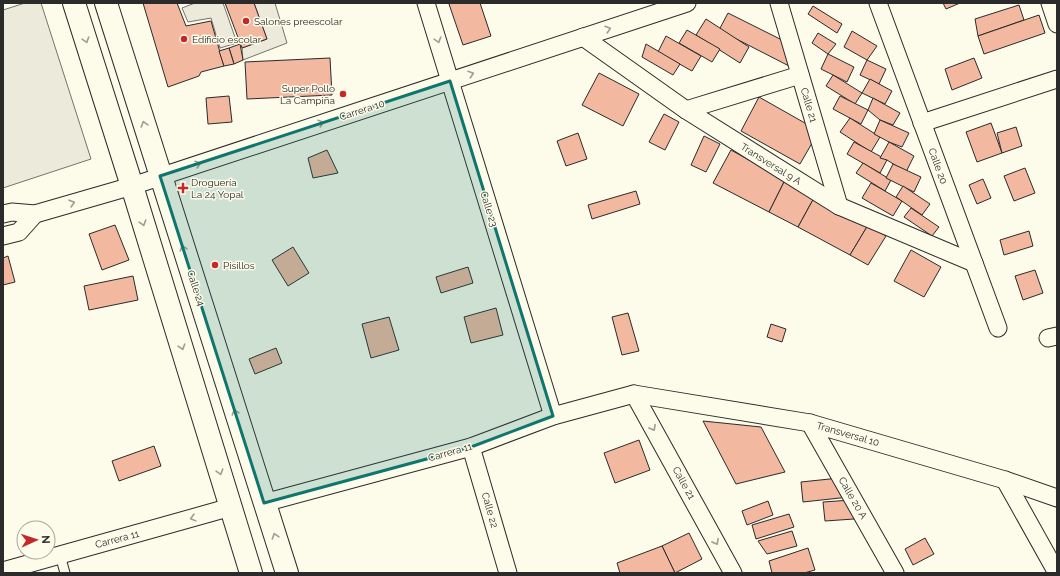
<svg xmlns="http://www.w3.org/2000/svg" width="1060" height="576" viewBox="0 0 1060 576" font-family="Raleway,sans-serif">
<rect width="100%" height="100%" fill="#fdfbea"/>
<!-- green -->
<g fill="#ecebdb" stroke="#74746e">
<path d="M25,3h16l50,156 -88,29v-178z"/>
<path d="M195,3h28l14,40 -17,5 -9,-30 -23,4 -6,-14z"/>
<path d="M254,3h21l12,40 -44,17 -1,-12 25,-9z"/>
</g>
<!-- building -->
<g fill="#f2b8a0" stroke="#2b2b2b">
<path d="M143,3h34l9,23 25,-5 13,45 -23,6 -2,4 -31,11z"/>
<path d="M225,3h29l13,36 -25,9z"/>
<path d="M452,3h28l11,33 -28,9 -14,-41z"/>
<path d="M943,3h17l-14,6z"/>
<path d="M1019,5l5,15 -46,16 -3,-17z"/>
<path d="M813,6l29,18 -5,9 -29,-19z"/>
<path d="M728,13l70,35 -9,18 -70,-36z"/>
<path d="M1039,15l6,18 -61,21 -6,-18z"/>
<path d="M706,19l43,28 -9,16 -44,-28z"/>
<path d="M687,30l33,19 -8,13 -33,-19z"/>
<path d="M852,31l25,15 -10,14 -23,-13z"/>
<path d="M818,33l18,11 -8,10 -16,-11z"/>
<path d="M666,36l35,20 -9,15 -34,-19z"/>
<path d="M240,44l3,16 -9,4 -5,-16z"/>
<path d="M646,44l34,20 -7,11 -31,-18z"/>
<path d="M229,48l5,16 -10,2 -5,-15z"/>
<path d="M828,54l26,13 -7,15 -26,-13z"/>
<path d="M330,58l2,37 -85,4 -2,-37z"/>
<path d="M974,58l8,20 -30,12 -7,-21z"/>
<path d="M867,60l19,9 -7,15 -19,-9z"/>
<path d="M599,73l40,21 -16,32 -41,-21z"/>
<path d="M833,75l29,18 -7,11 -29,-18z"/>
<path d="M870,79l22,12 -7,13 -23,-11z"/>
<path d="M229,96l3,26 -24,2 -2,-26z"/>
<path d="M840,96l28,14 -7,14 -28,-15z"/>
<path d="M759,97l60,34 -19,33 -59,-33z"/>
<path d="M873,98l27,15 -7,12 -13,-5 -12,-10z"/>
<path d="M664,114l15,8 -14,28 -16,-8z"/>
<path d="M850,118l30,19 -9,15 -31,-20z"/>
<path d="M880,120l29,13 -7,14 -13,-5 -15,-8z"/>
<path d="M991,123l11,30 -25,9 -11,-30z"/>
<path d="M1016,127l6,19 -20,7 -5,-20z"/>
<path d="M578,133l9,26 -21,7 -9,-25z"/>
<path d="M704,136l16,8 -14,28 -15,-7z"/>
<path d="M854,142l33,18 -7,13 -33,-19z"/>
<path d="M889,142l25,14 -8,16 -19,-12 -7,-2z"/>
<path d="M327,150l11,23 -25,5 -5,-20z"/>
<path d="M731,150l54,30 -16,32 -56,-29z"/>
<path d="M863,163l28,17 -6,11 -29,-18z"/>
<path d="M893,164l28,13 -7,15 -28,-14z"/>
<path d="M1025,168l10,25 -21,8 -10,-25z"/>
<path d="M983,179l8,19 -14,6 -8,-19z"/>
<path d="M785,180l30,16 -17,31 -29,-15z"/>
<path d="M871,183l31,18 -9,15 -31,-18z"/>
<path d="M903,186l27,18 -8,11 -26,-18z"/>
<path d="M636,191l4,13 -48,15 -4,-14z"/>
<path d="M815,196l53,29 -18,30 -52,-28z"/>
<path d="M911,208l28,19 -7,9 -28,-19z"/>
<path d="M115,225l14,35 -27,10 -13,-36z"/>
<path d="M868,225l18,11 -18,29 -18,-10z"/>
<path d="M1029,231l4,15 -29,9 -4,-15z"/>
<path d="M293,247l16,26 -21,13 -16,-26z"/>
<path d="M911,250l30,17 -17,30 -30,-16z"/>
<path d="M8,256l7,26 -12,3v-27z"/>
<path d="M468,267l5,16 -32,10 -5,-16z"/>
<path d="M1035,270l8,23 -20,7 -8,-24z"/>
<path d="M133,276l5,24 -49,10 -5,-24z"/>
<path d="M496,308l7,27 -32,8 -7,-26z"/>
<path d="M628,313l11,38 -17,4 -10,-38z"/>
<path d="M389,317l10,33 -28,8 -9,-34z"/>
<path d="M771,324l15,5 -4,13 -15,-5z"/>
<path d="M276,348l6,15 -27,11 -6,-15z"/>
<path d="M703,421l58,6 24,45 -49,12z"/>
<path d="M639,440l11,30 -35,13 -11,-30z"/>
<path d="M154,446l7,20 -42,15 -7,-20z"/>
<path d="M839,478l10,19 -46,5 -2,-20z"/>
<path d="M852,500l2,19 -29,2 -2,-19z"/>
<path d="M768,501l5,14 -26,10 -5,-14z"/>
<path d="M789,514l5,13 -38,12 -4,-14z"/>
<path d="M792,531l5,15 -30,8 -9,-13z"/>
<path d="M689,533l13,26 -27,14 -13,-27z"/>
<path d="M925,538l9,16 -21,11 -8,-16z"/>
<path d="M662,546l13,27h-55l-3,-10z"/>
<path d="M808,548l7,22 -11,3h-32l-3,-12z"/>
</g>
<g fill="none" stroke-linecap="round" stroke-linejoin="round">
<!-- lane casing -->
<g stroke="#2b2b2b" stroke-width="11">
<path id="lane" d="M60,555l5,18"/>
</g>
<!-- street casing -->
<g stroke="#2b2b2b" stroke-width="19">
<g id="street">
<path d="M426,3l127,413"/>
<path d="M779,3l60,203"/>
<path d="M878,3l120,325"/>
<path d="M1050,3l7,21"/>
<path d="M583,37l103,73 153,96 135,57"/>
<path d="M686,110l114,-35"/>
<path d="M922,123l135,-44"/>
<path d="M3,214l9,-2 23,2 97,-28 555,-183"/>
<path d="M3,236l16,-4 16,-18"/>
<path d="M1048,338l9,-2"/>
<path d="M634,394l99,179"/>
<path d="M810,423l85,150"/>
<path d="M471,447l37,126"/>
<path d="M1005,480l52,93"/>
<path d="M264,503l207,-56 82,-31 81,-22 176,29 195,57 52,18"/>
<path d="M3,571l228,-64"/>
</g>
</g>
<!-- secondary casing -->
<g stroke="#2b2b2b" stroke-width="24">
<g id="secondary">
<path d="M74,3l58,183 119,387"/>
<path d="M106,3l181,570"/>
</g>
</g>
<!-- lane -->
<use href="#lane" stroke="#fdfbea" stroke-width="9"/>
<!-- street -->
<use href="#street" stroke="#fdfbea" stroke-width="17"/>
<!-- secondary -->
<use href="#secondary" stroke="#fdfbea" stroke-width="22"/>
</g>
<!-- one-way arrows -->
<defs><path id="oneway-chevron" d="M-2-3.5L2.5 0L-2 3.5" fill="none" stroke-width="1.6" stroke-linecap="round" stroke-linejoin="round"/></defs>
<g stroke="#9e9d94">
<use href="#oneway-chevron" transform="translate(608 29) rotate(-18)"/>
<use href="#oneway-chevron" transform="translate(86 40) rotate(72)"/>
<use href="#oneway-chevron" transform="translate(438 40) rotate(73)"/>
<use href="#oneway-chevron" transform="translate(471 74) rotate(-18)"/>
<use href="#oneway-chevron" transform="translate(321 123) rotate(-18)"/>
<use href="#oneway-chevron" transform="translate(144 124) rotate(-107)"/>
<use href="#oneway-chevron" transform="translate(198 164) rotate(-18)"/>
<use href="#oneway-chevron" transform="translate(72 203) rotate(-16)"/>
<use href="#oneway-chevron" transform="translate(143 223) rotate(73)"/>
<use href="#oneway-chevron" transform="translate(183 248) rotate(-108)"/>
<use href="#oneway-chevron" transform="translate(182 347) rotate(73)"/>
<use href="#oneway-chevron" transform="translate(235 412) rotate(-108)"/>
<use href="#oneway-chevron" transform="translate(653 428) rotate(61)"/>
<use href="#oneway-chevron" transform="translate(220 472) rotate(73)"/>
<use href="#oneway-chevron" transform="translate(193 518) rotate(165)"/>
<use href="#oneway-chevron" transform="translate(275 536) rotate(-108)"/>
<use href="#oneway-chevron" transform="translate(716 542) rotate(61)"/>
</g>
<!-- marked area -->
<path fill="#0f766e" fill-opacity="0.2" stroke="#0f766e" stroke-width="3" stroke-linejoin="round" d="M450,81l103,335 -82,31 -207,56 -104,-327z"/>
<!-- markers -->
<g fill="#c62828" stroke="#fdfbea" stroke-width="1.5">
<circle cx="246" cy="21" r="4"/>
<circle cx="184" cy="39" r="4"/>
<circle cx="343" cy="94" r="4"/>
<path d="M181 182h4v4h4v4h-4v4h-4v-4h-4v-4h4z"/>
<circle cx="215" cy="265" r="4"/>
</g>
<g text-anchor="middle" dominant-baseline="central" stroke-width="3" stroke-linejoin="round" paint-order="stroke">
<!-- poi labels -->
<g font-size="10" fill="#2b2b2b" stroke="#fdfbea" text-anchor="start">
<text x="254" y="21">Salones preescolar</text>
<text x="192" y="39">Edificio escolar</text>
<text x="335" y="88" text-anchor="end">Super Pollo<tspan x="335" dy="12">La Campiña</tspan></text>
<text x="191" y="182">Droguería<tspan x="191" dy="12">La 24 Yopal</tspan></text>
<text x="223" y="265">Pisillos</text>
</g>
<!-- street labels -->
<g font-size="10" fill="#2b2b2b" stroke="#fdfbea">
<text transform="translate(809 105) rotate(73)">Calle 21</text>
<text transform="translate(362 110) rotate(-18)">Carrera 10</text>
<text transform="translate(771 164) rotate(32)">Transversal 9 A</text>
<text transform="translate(938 166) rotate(70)">Calle 20</text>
<text transform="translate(489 209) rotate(73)">Calle 23</text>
<text transform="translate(196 288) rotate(72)">Calle 24</text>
<text transform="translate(848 434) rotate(16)">Transversal 10</text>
<text transform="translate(450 452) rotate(-16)">Carrera 11</text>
<text transform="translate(684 483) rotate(61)">Calle 21</text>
<text transform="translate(853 498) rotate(60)">Calle 20 A</text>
<text transform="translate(490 510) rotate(74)">Calle 22</text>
<text transform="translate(117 539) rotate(-15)">Carrera 11</text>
</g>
</g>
<!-- border -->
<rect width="1060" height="576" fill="none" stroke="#2b2b2b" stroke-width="8"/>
<!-- north arrow -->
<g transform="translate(36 540) rotate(87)"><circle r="19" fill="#fdfbea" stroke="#a9a89e"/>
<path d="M0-3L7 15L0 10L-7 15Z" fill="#c62828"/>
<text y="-6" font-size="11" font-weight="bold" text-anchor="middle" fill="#2b2b2b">N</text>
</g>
</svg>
